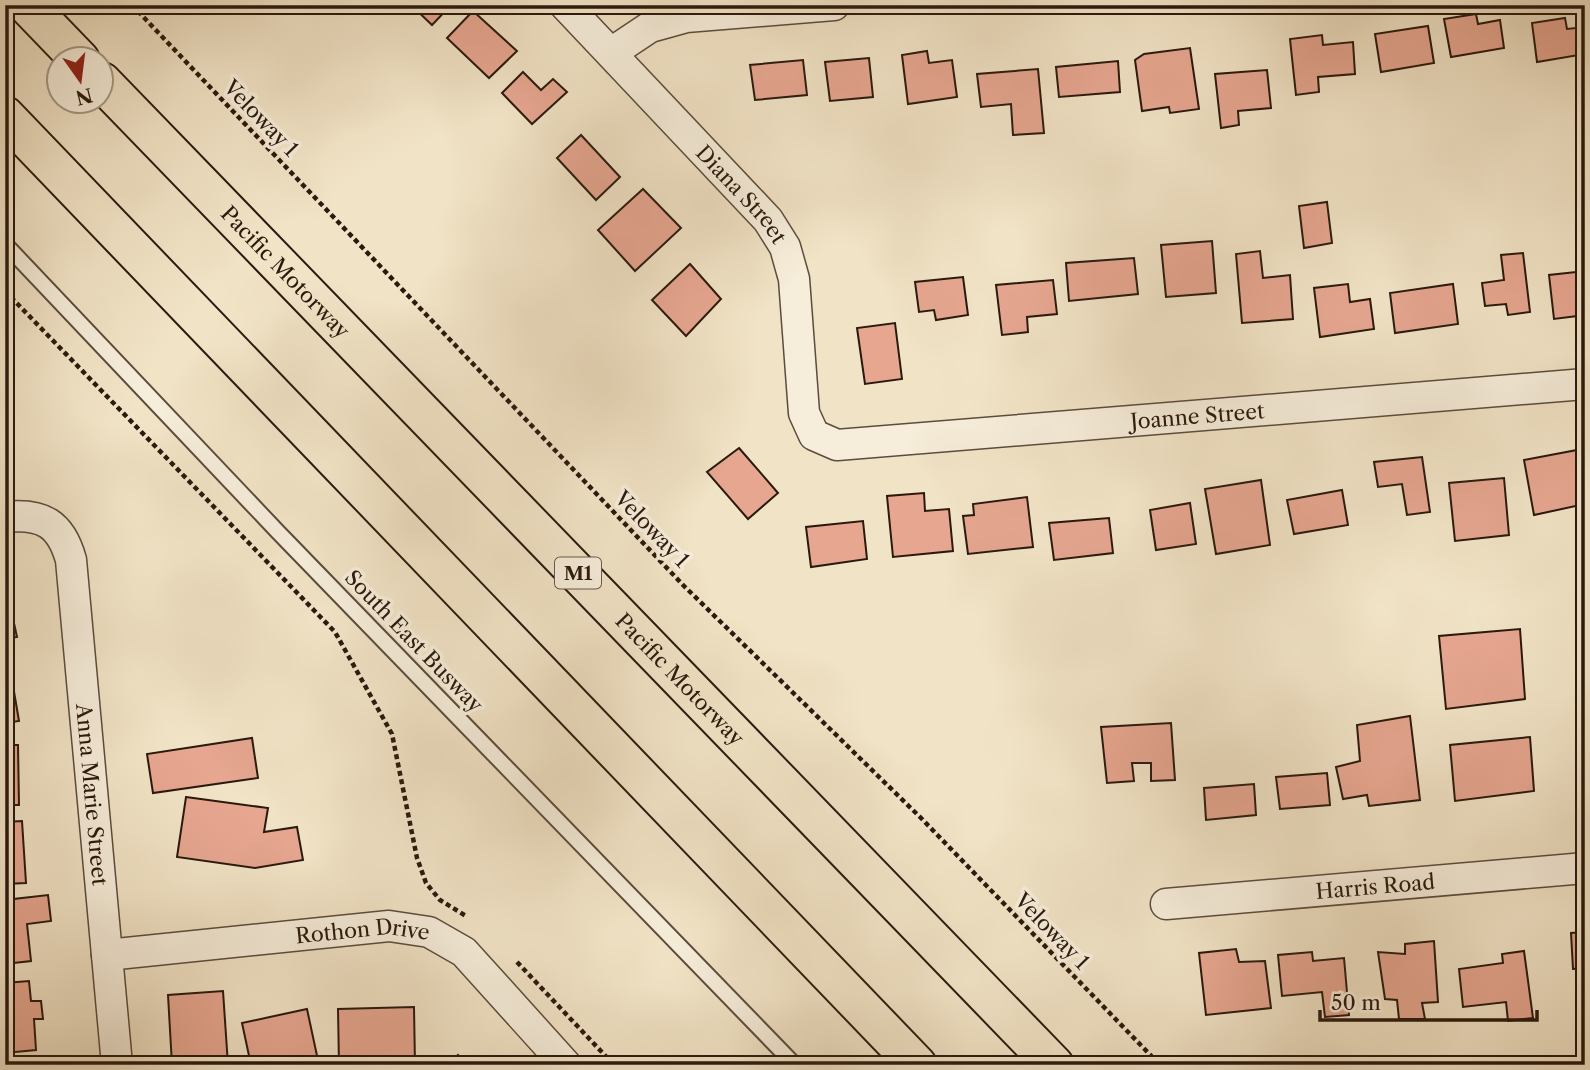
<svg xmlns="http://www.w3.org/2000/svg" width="1590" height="1070" viewBox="0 0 1590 1070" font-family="'Libre Caslon Text',serif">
<rect width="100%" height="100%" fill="#f1e3c6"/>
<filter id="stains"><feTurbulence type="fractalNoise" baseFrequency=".00286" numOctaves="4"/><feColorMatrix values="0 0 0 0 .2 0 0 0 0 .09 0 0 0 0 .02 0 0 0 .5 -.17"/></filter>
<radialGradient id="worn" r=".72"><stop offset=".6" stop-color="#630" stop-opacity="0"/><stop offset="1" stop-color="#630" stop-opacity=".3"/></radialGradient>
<!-- building -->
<g fill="#e6a690" stroke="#2a190e" stroke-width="2">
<path d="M411,5h40l-19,20z"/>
<path d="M473,11l44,40 -28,27 -42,-40z"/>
<path d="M1476,14l2,10 22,-4 4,28 -53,9 -7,-38z"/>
<path d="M1565,18l2,11 18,-2v27l-48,8 -5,-39z"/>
<path d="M1428,26l6,37 -53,9 -6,-38z"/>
<path d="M1322,35l1,10 30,-3 2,32 -37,3 1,15 -23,3 -6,-56z"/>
<path d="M1190,48l9,61 -29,4 -1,-6 -27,4 -7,-51 9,-6z"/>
<path d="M927,51l2,12 23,-3 5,37 -49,7 -6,-49z"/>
<path d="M869,58l4,39 -43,4 -5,-39z"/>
<path d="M803,60l4,35 -52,5 -5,-35z"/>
<path d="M1118,61l2,31 -61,5 -3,-30z"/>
<path d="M1038,69l6,64 -31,2 -2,-31 -30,3 -4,-33z"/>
<path d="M1267,70l4,38 -33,3 1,14 -18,3 -6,-54z"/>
<path d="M523,72l18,18 12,-11 14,13 -35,32 -30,-31z"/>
<path d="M581,135l39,42 -24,23 -39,-42z"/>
<path d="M643,189l38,39 -46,43 -37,-41z"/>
<path d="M1327,202l5,41 -28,5 -5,-42z"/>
<path d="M1212,241l4,52 -50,4 -5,-52z"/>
<path d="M1260,251l3,27 27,-3 3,44 -51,4 -6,-69z"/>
<path d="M1523,253l7,59 -22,3 -2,-11 -21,2 -3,-23 22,-3 -3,-25z"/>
<path d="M1134,258l4,36 -69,7 -3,-38z"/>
<path d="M690,264l31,35 -35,37 -34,-36z"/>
<path d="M1585,271v44l-31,4 -5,-44z"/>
<path d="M963,277l5,38 -32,5 -2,-10 -15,2 -4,-30z"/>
<path d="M1053,280l4,34 -30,3 1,15 -26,3 -6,-50z"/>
<path d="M1348,284l2,18 20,-3 4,30 -54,8 -6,-49z"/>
<path d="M1453,284l5,40 -63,9 -5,-40z"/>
<path d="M895,323l7,56 -37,5 -8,-56z"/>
<path d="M739,448l39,45 -30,26 -41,-47z"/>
<path d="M1577,450l8,41v13l-51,11 -10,-55z"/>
<path d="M1422,457l8,55 -23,3 -5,-31 -24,3 -4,-25z"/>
<path d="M1504,478l5,57 -54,6 -6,-58z"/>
<path d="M1261,480l9,65 -54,9 -11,-65z"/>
<path d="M1342,490l6,35 -54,9 -7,-34z"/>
<path d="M924,493l1,18 24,-2 4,42 -60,6 -6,-61z"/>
<path d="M1027,497l6,50 -65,7 -5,-38 11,-1 -1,-11z"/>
<path d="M1190,503l6,41 -40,6 -6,-40z"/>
<path d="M1109,518l4,35 -59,7 -5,-37z"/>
<path d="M863,521l4,38 -56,8 -5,-40z"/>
<path d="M5,591h2l10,46 -12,2z"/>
<path d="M1520,629l5,70 -79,10 -7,-73z"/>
<path d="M10,668l9,53 -14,2v-54z"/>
<path d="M1585,711v48l-4,1 -5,-48z"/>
<path d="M1410,716l10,84 -51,6 -2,-11 -24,4 -7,-32 24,-6 -3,-36z"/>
<path d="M1171,723l4,57 -24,1v-18h-19l2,18 -27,2 -6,-56z"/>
<path d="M1530,737l4,54 -79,10 -5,-56z"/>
<path d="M252,738l6,40 -105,15 -6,-39z"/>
<path d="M5,745h13l1,60h-14z"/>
<path d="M1327,773l3,32 -50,4 -4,-32z"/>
<path d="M1254,784l2,31 -50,5 -2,-32z"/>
<path d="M186,797l82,11 -4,24 33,-5 6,33 -48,8 -78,-11z"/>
<path d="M22,821l4,62 -21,1v-62z"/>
<path d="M48,895l3,26 -24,3 4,37 -26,3v-64z"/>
<path d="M1585,932v36l-12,1 -2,-36z"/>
<path d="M1434,941l4,61 -16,1 3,16h-26l-2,-19 -12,-1 -7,-47 27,2v-10z"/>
<path d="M1236,949l3,13 26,-1 6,47 -65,7 -7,-62z"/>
<path d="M1524,951l9,67 -25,3 -2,-19 -43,5 -4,-38 44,-6 -1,-9z"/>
<path d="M1312,952l1,9 31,-3 5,57 -24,2 -3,-25 -40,4 -4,-41z"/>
<path d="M29,981l2,20h10l2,18h-9l2,31 -31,3v-70z"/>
<path d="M223,991l5,74h-56l-4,-70z"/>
<path d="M414,1007l1,58h-76l-1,-56z"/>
<path d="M307,1009l12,56h-68l-9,-42z"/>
<path d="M458,1055l10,10h-21z"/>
</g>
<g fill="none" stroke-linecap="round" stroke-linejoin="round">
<!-- lane casing -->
<g stroke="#5c4c3c" stroke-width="18">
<path id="lane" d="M5,244l273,288 517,533"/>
</g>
<!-- street casing -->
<g stroke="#5c4c3c" stroke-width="33">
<g id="street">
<path id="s1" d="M565,5l203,215 17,27 9,32 10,134 10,22 23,10 748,-61"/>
<path d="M611,53l39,-26 36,-10 148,-12"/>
<path id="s2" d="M5,517c38,-4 56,7 66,43l46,505"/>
<path id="s3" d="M1166,904l419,-36"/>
<path id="s4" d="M107,955l282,-29 40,6 35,20 102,113"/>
</g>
</g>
<!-- highway casing -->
<g stroke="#2a190e" stroke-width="42">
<g id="highway">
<path d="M27,5l53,55"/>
<path id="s5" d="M102,82l952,983"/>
<path d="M5,116l912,949"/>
</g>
</g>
<!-- path -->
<g stroke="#2a190e" stroke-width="4.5" stroke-dasharray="5 3.5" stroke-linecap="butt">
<path d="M132,5l552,581 237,232 239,247"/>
<path d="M5,291l330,341 57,102 25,124 9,25 14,17 26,16"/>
<path d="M517,962l97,103"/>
</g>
<!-- lane -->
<use href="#lane" stroke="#f6edda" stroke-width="14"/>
<!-- street -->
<use href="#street" stroke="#f6edda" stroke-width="30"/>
<!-- highway -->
<use href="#highway" stroke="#f1e3c6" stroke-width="38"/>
</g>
<g text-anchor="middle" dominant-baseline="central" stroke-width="7" stroke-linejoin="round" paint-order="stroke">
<!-- shield labels -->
<rect fill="#f6edda" stroke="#67594b" stroke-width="2" x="555" y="557.5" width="46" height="31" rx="5"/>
<g font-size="19" font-weight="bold" fill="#2a190e">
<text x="578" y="573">M1</text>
</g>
<!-- street labels -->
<g font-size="21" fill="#2a190e" stroke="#f6edda">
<text transform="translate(261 118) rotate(46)">Veloway 1</text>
<text stroke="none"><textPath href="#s1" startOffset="259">Diana Street</textPath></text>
<text stroke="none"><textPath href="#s5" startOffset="264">Pacific Motorway</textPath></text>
<text stroke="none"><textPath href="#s1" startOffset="906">Joanne Street</textPath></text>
<text transform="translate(652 529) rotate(46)">Veloway 1</text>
<text transform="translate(414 641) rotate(46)">South East Busway</text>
<text stroke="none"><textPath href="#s5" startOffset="831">Pacific Motorway</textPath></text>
<text stroke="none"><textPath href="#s2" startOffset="324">Anna Marie Street</textPath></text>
<text stroke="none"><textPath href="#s3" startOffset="210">Harris Road</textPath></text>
<text transform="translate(1052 931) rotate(46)">Veloway 1</text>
<text stroke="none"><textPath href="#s4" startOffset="257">Rothon Drive</textPath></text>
</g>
</g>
<!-- margin -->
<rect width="1590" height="1070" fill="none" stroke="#f1e3c6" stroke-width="28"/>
<rect x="7" y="7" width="1576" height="1056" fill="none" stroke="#2a190e" stroke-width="3.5"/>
<rect x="14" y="14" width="1562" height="1042" fill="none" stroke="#2a190e" stroke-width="2"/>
<!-- north arrow -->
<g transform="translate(80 80) rotate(166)"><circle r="33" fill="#f6edda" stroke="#a49888" stroke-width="2"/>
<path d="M0-5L12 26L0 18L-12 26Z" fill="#8f2418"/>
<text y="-10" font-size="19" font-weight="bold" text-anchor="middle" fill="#2a190e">N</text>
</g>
<!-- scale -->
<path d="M1320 1010v10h217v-10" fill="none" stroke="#2a190e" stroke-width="3.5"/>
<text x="1331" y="1010" font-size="21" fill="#2a190e" stroke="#f6edda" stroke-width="5" paint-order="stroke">50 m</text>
<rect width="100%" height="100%" filter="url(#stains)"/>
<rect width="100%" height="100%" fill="url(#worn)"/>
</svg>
